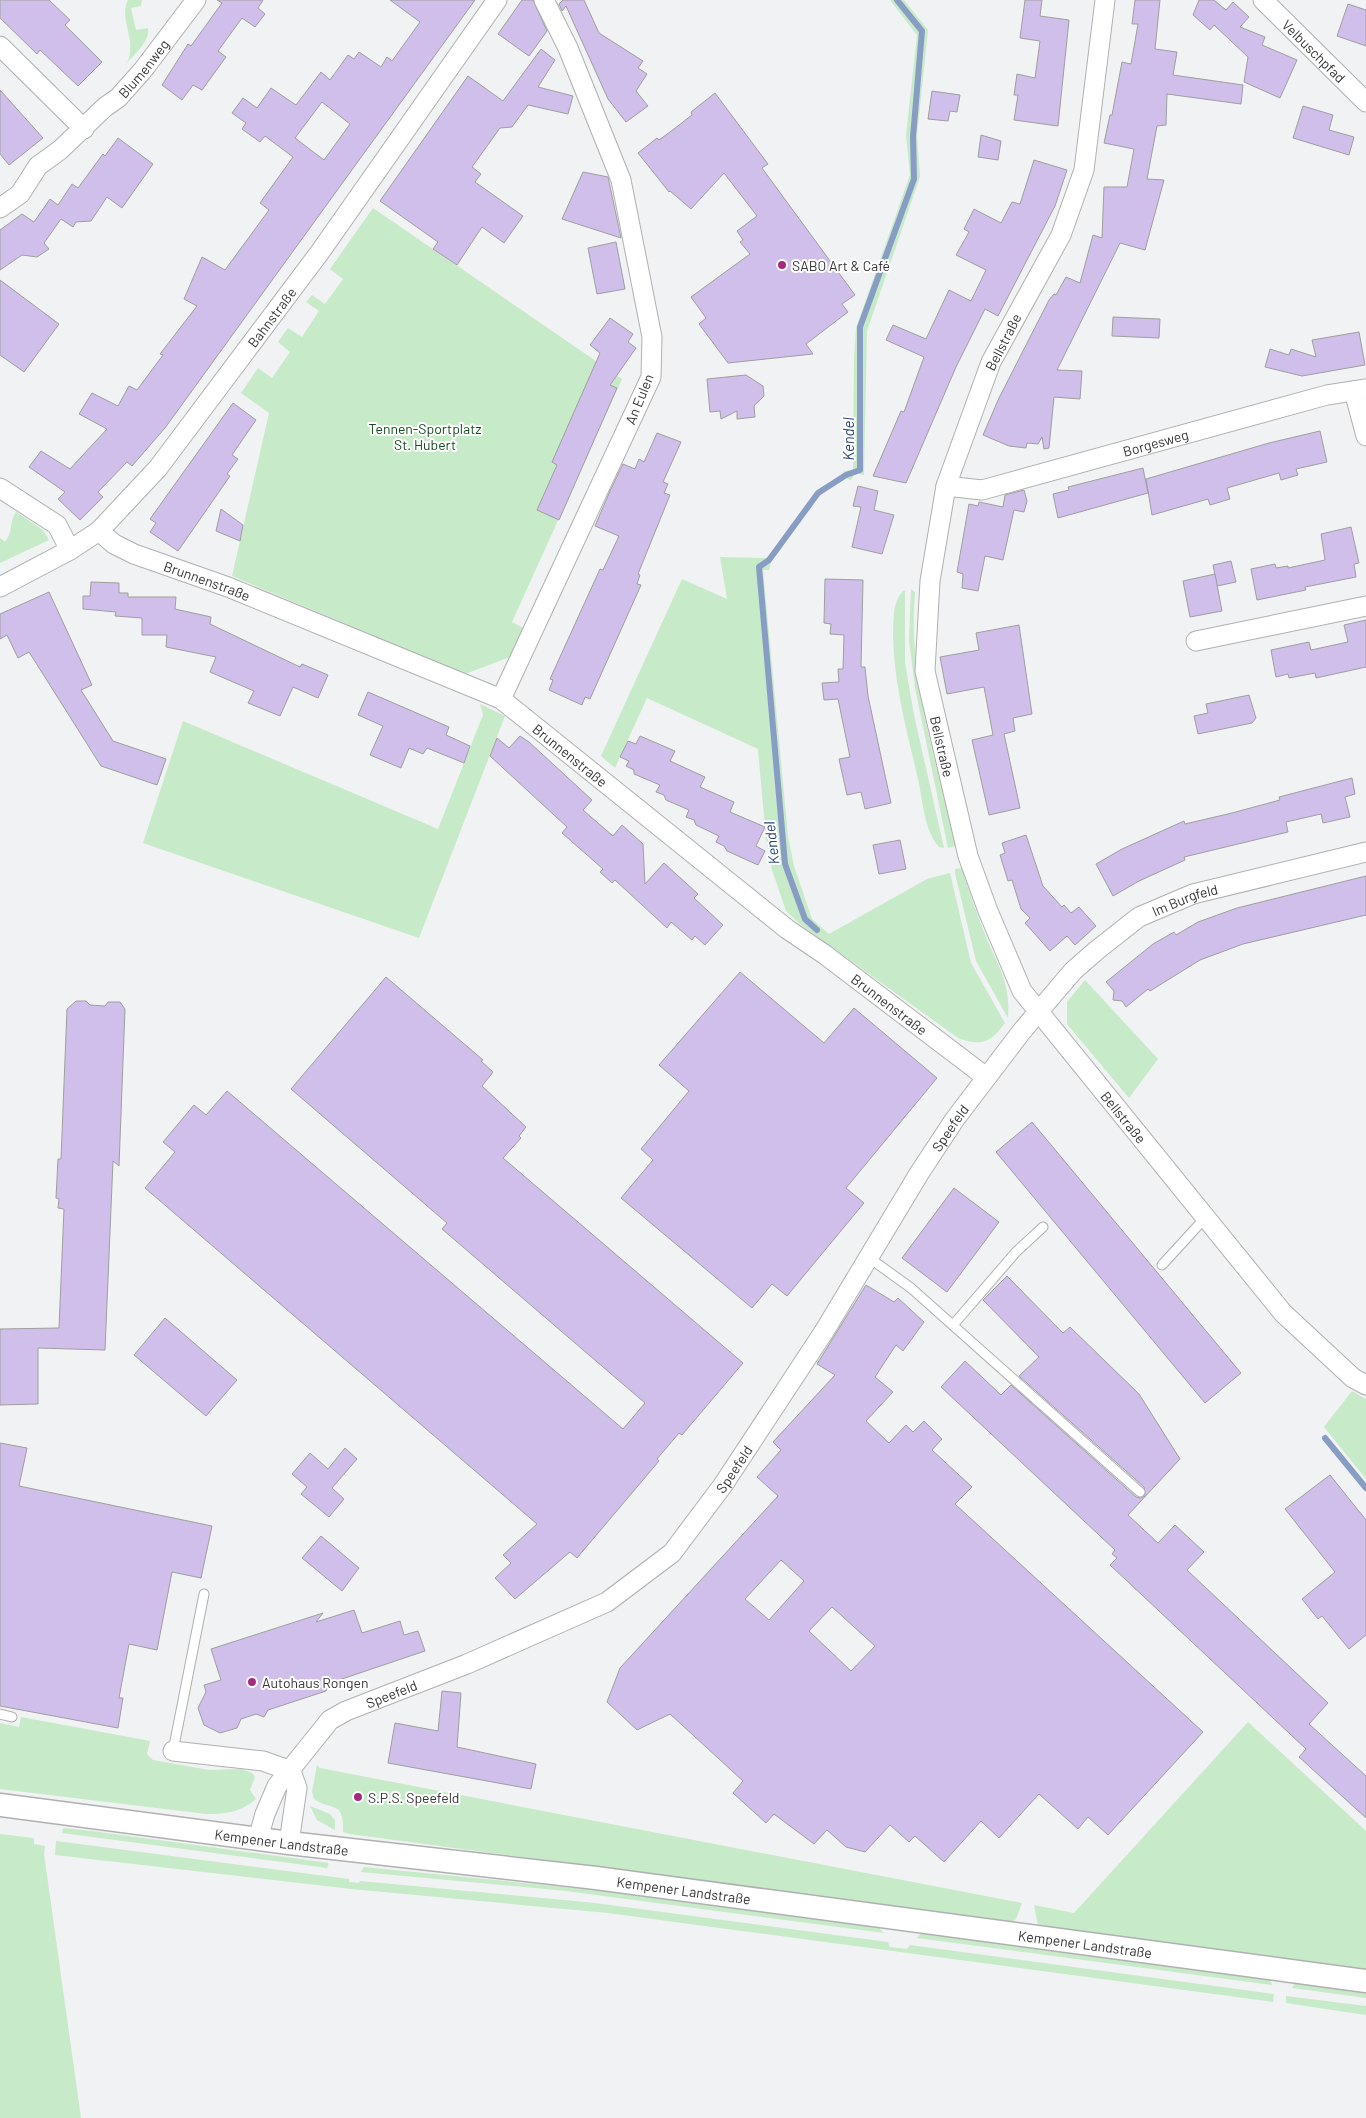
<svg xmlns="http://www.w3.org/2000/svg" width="1366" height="2118" viewBox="0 0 1366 2118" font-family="Barlow,sans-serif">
<rect width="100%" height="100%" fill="#f1f2f3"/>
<!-- green -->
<g fill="#c7eac9">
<path d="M128,0h14l-1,6 -10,2 5,22 12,-2c2,14 -13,25 -21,35 11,-25 -9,-43 1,-63z"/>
<path d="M890,0h14l24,30 -11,105 3,42 -53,154 -3,144 -9,-2 -4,7 -6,-2 -20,13 -11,11 -42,56 -3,12h-6l25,266 6,30 18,53 17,15 98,-55 23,-6 21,90 34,60c-14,19 -23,24 -47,15l-157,-113 -15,-14 -14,-41 -6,-31 -8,-90 -111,-51 -32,70 -14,-12 81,-177 45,20 -7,-42 47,1 19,-22 19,-30 12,-16 25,-15 2,-4 9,-1 1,-111 2,-31 54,-153 -4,-40 11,-100z"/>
<path d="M373,208l249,171 -110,243 11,6 -13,29 -45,17 -233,-98 37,-163 -28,-20 17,-25 14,10 18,-26 -12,-10 10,-14 14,9 17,-26 -13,-9 6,-7 13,9 18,-25 -13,-10z"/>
<path d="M16,512l27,18 6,10 -49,23v-25l5,4c8,-9 4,-20 11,-30z"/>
<path d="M911,589l4,3c-8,85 22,171 41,254l-8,2 -33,-160 -6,-48z"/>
<path d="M905,590v73l9,52 30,133 -5,-1c-15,-17 -16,-46 -21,-68 -12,-53 -29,-111 -24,-166 1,-8 4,-19 11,-23z"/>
<path d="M480,704l25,12 -86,222 -276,-95 40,-122 255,108 45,-114z"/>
<path d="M962,868c7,24 15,47 24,69 12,29 25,47 22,81l-32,-57 -21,-88v-4z"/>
<path d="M1085,980l73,79 -29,39 -62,-74v-22z"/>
<path d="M1352,1391l14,8v80l-42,-52z"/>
<path d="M21,1717l129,24 -3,13 6,6 56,10 32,-1 11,4 3,4 -5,13 6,9c-15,13 -30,15 -50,15l-206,-25v-66l19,4z"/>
<path d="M1248,1722l118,109v139l-328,-44 -4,-21 40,8z"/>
<path d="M317,1765l3,3 702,135 -6,16 -5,4 -661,-89 -7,-2c1,-33 -10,-20 -29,-33l-2,-7z"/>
<path d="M310,1806l20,8 5,6v10l-18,-10z"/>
<path d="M63,1828l29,3 237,32 -2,5 -7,-1 -258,-34z"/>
<path d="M0,1834l34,4v6l11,2 -1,8 37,264h-81z"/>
<path d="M56,1841l293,38v3l10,1 1,-2 235,22 293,39 2,5 17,2 3,-4 364,49 -1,8 -665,-89 -257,-24 -296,-34z"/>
<path d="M364,1867l260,26 254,34 6,6 -318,-42 -205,-19z"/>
<path d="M921,1933l349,47 2,5 -355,-47z"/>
<path d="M1295,1983l71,10v5l-74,-10z"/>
<path d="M1286,1996l80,10v9l-80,-12z"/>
</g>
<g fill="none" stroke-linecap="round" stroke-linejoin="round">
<!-- stream -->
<g stroke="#889dc4" stroke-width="6">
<path d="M817,930l-12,-11 -20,-55 -26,-297 10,-7 49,-67 28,-18 14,-5v-143l54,-148 -1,-42 9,-106 -25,-31"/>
<path d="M1325,1438l41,50"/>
</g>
</g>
<!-- building -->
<g fill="#d0bfeb" stroke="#9f9e9f" fill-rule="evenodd">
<path d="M0,0h49l21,20 -5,5 37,37 -24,24 -38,-36 -3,4 -37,-36z"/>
<path d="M217,0h46l-5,8 7,6 -10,13 -13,-9 -24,33 8,6 -24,33 -9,-5 -11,15 -20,-15 26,-41 3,2 31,-43z"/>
<path d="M390,0h85l-310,428 -33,38 -5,-4 -29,30 5,5 -23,23 -22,-21 7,-7 -36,-25 12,-16 29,18 37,-40 -28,-15 13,-21 26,13 11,-20 8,4 26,-35 -3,-1 37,-48 -13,-7 18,-42 23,13 44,-60 -9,-7 33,-46 -28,-21 -5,6 -18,-13 4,-6 -14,-10 11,-15 14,10 14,-20 25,17 25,-33 9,8 18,-25 6,4 5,-7 22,15 6,-10 5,4 28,-39zM322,102l28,22 -26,36 -29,-22z"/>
<path d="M522,0h11l14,31 -18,25 -31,-22z"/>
<path d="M563,0h21l15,33 44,28 -5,7 9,6 -11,17 12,15 -22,16 -18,-23 -42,-93 -4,5 -3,-7z"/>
<path d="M1025,0h17l-2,16 29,4 -11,106 -44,-6 4,-25h-4l3,-21 18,4 5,-37 -20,-3z"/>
<path d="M1135,0h25l-5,49 22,3 -4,23 70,10 -2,19 -74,-10 -1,31 -9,1 -10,53 17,1 -19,70 -25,-7 -63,127 25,1 -2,28 -26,-2 -5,51 -5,1 -2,-12 -4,7 -11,-1 -1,5 -17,-2 -26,-11 16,-37 50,-98 5,-6 2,1 10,-18 14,6 13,-48 9,3 2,-51h23l7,-38 -30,-6 6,-28h2l10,-53 9,2 7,-40h-6z"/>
<path d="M1199,0h15l12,10 7,-8 16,15 -9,10 25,10 -3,8 35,15 -17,38 -36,-16 4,-25 -34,-32 -4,5 -17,-15z"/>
<path d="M1348,4l18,6v36l-29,-10z"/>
<path d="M541,49l14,11 -17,27 35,9 -5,18 -40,-9 -16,22 -12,1 -28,39 9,7 -6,8 48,34 -19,27 -22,-16 -25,38 -24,-16 5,-7 -58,-41 88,-125 35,25z"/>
<path d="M0,90l43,48 -34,27 -9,-11z"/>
<path d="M932,91l28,4 -3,17 -7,-1 -2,10 -20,-2z"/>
<path d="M715,93l53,71 -6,4 93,127 -13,9 6,8 -42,32 7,10 -85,9 -29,-39 7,-6 -15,-21 59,-43 -10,-12 3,-2 -6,-9 20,-15 -33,-43 -33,36 -21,-18 -1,1 -31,-39 19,-15 2,2 15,-11 18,-14 -1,-3z"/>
<path d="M1303,106l30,9 -4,15 25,7 -5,18 -56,-17z"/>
<path d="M981,135l20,6 -3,19 -20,-3z"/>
<path d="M118,138l35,26 -31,44 -15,-11 -16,24 -15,1 -3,5 -12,-8 -17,24 5,6 -12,8 -15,-2 -22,15v-40l22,-16 12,8 16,-23 8,6 14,-21 6,4 25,-34 2,2z"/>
<path d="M1034,160l33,10 -12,36 -57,110 -13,-7 -29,58 -50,116 -33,-7 28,-65 3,1 20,-55 -38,-17 7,-15 33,14 23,-49 22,11 15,-31 -30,-15 13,-23 -5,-3 10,-20 27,14 11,-21 8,2z"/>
<path d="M583,172l25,5 13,61 -59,-19z"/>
<path d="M616,242l9,47 -28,5 -9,-46z"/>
<path d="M0,280l59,44 -35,48 -24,-17z"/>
<path d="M1113,317l47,2 -1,19 -47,-2z"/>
<path d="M610,318l23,16 -5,8 8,6 -26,37 7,3 -58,132 -22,-10 20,-45 -5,-3 48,-109 -10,-8z"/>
<path d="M1359,332l6,33 -63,11 -37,-9 5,-18 19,6 2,-6 25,8 -4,-17z"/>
<path d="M746,375l17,11 1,10 -10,10 1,11 -18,2v-8l-16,8 -1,-8 -10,1 -3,-33z"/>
<path d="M233,403l23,17 -24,35 6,4 -11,15 3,2 -52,75 -28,-19 6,-9 -6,-4z"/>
<path d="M1320,431l7,31 -31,7 2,6 -17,5 -2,-7 -52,15 3,11 -20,6 -2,-6 -56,16 -6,-36 123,-36z"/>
<path d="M657,433l24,9 -18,40 5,2 -4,9 6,2 -32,79 2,1 -3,9 4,1 -51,114 -5,-2 -3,8 -33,-15 4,-10 -3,-1 50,-110 3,1 16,-34 -24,-10 15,-35 13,-27 12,5 4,-10 5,3z"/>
<path d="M1143,468l5,25 -90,25 -5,-24 16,-4 -1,-3z"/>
<path d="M858,486l20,5 -4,19 20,5 -12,39 -30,-7 9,-40 -8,-1z"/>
<path d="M1024,490l3,11 -3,11 -10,-2 -11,50 -18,-4 -7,35 -16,-3 1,-14 -6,-2 12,-68 9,2 1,-4 24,5 2,-12z"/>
<path d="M221,509l22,16 -3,16 -24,-10z"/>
<path d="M1351,527l8,36 -5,1 2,13 -51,10 1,3 -49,10 -6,-31 24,-5 1,4 12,-2v2l37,-8 -4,-26z"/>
<path d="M1231,561l5,21 -19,4 -4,-21z"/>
<path d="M1215,574l7,37 -32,6 -7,-36z"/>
<path d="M825,579l38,1 -2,87h4l3,29 23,107 -26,6 -4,-17 -14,3 -8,-36 11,-2 -12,-58 -14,1 -2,-17 17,-1 -1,-13h5l1,-34 -14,-1 1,-10 -7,-1z"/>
<path d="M91,582l28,1v10h9v4h48l-1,12 36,8 -1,7 90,43 2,-3 26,11 -10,23 -25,-11 -13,29 -32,-13 6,-12 -44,-19 6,-15 -50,-10 1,-12h-25v-17l-27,-2 1,-4 -33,-3v-13h7z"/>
<path d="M49,592l43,93 -11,5 32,51 53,18 -9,26 -56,-19 -72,-114 -11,6 -11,-23 -7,4v-25z"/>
<path d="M1366,620v47l-50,11 -1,-5 -26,5 -1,-4 -12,3 -5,-27 38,-8 2,8 37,-8 -4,-17z"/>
<path d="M1019,625l13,89 -19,4 2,13 -11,3 16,74 -31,7 -17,-75 21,-5 -9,-48 -37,7 -7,-37 39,-7 -3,-17z"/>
<path d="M368,692l81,35 -3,8 24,11 -6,17 -37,-15 -4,6 -14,-6 -8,20 -31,-13 13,-29 -25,-11z"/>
<path d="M1249,695l7,23 -4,5 -54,11 -4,-18 14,-3 -2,-9z"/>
<path d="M520,736l9,6 63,58 -9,10 30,26 9,-11 21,19 2,40 19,-21 34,31 -4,4 29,27 -18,20 -10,-9 -3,4 -21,-18 -4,6 -52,-48 -3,3 -12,-11 3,-3 -41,-36 5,-6 -77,-71 7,-18 12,10z"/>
<path d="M640,736l35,15 -5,10 35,16 -5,10 34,15 -4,10 35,15 -9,19 9,5 -7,14 -31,-14 -3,-5 -8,-4 3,-6 -23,-11 -2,-5 -8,-3 3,-7 -23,-10 -2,-5 -8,-3 4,-7 -26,-11v-4l-8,-4 3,-5 -9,-4 8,-16 8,3z"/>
<path d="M1352,778l3,16 -10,3 5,20 -27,6 -2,-9 -35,8 2,10 -104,25 1,3 -46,21 -26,15 -17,-32 26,-15 62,-28 1,3 47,-11 48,-13 -1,-3z"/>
<path d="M1026,835l17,51 19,21 2,-2 7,8 8,-6 17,19 -21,19 -8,-9 -17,15 -25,-28 5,-5 -9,-9 -9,-29 -4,1 -8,-26 5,-2 -3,-10z"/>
<path d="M900,840l6,29 -27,5 -6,-29z"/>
<path d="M1366,876v39l-123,29 -43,16 -50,31 -2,-2 -22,18 -4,-6 -9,-1 1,-9 -8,-9 47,-38 21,-12 2,3 22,-13 39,-14z"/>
<path d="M740,972l84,71 30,-35 83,70 -91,110 18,15 -77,93 -15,-12 -20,24 -131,-110 32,-38 -12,-11 48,-58 -30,-26z"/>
<path d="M386,977l97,83 -2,1 12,11 -11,14 44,41 -7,9 2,2 -18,20 240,205 -61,72 -3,-2 -22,26 2,2 -82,97 -7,-6 -55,47 -20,-21 16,-15 -8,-8 34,-31 -392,-336 30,-36 -12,-10 31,-37 12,10 21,-24 396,338 22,-26 -203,-174 5,-6 -156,-134z"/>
<path d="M76,1001h10l4,4 15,1 3,-4h12l5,7 -6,157 -6,-5 -8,189 -67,-2v56l-38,1v-76l59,-1 5,-119 -6,-1 1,-9 -3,-1 2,-39h3l6,-150z"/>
<path d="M1032,1122l209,251 -36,30 -209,-251z"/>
<path d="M954,1188l45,34 -52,70 -45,-34z"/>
<path d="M1007,1276l56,57 7,-6 69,67 41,65 -52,56 30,28 17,-18 29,27 -17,18 141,133 -19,21 57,52v42l-67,-61 7,-8 -196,-184 7,-7 -5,-4 3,-4 -174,-163 24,-26 36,34 10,-10 125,112 5,1 4,-2 -1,-9 -125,-111 20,-19 -56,-57z"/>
<path d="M866,1285l28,17 4,-4 26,24 -21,29 -7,-6 -21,32 18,15 -27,29 23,22 17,-18 7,7 11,-11 18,18 -10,11 40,37 -17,17 248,228 -95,103 -20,-18 -10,12 -39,-35 -40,44 -18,-17 -37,41 -29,-26 -6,6 -19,-17 -25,27 -19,-5 -19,-17 -13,14 -40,-30 -8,9 -33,-30 10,-12 -73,-67 -33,16 -30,-28 13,-34 158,-172 -21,-19 24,-27 -8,-8 62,-67 -18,-11zM781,1560l23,21 -35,39 -24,-21zM832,1607l43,39 -24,25 -42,-40z"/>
<path d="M165,1318l72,62 -31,36 -72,-61z"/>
<path d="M0,1443l27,5 -8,38 193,40 -11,52 -29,-6 -15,78 -28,-6 -10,54h4l-5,30 -118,-22z"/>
<path d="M345,1448l12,11 -25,29 12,11 -15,18 -28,-23 6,-7 -15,-13 18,-21 18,16z"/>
<path d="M1330,1475l36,45v115l-17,14 -27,-33 -4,3 -16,-20 33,-27 -50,-63z"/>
<path d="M321,1536l38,32 -17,23 -40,-33z"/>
<path d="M354,1610l8,23 38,-12 4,14 14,-4 7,20 -95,32 -4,8 -58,19 -4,7 -8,-3 -15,5 -4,9 -17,5 -16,-8 -6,-17 8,-16 -2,-7 17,-5 -10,-31 112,-36 -7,9z"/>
<path d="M442,1691l19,2 -4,54 79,17 -5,25 -143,-26 7,-40 43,8z"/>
</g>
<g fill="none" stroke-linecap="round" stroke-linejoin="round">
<!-- service casing -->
<g stroke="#afb0b0" stroke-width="11">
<g id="service">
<path d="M868,1257l43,31 229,204"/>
<path d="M1162,1265l43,-47"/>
<path d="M953,1325l63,-73 27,-25"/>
<path d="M0,1714l12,3"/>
<path d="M173,1751l31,-157"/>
</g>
</g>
<!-- minor casing -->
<g stroke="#afb0b0" stroke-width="21">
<g id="minor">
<path id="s1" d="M1105,0l-21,170 -23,65 -70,127 -45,124 -16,95 -5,90 43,185 20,55 34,80 261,322 70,65 13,7"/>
<path id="s2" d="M1263,0l103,102"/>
<path d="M0,46l84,83"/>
<path id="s3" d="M0,208l20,-14 18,-28 22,-16 45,-43 13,-9 25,-28 53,-70"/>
<path d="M1354,391l12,45"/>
<path id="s4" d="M946,486l36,4 345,-95 39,-6"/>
<path d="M0,488l57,37 13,25"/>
<path id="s5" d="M99,531l15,13 20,10 94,33 273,112 286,230 37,25 162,123"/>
<path id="s6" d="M0,587l70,-37 29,-19 59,-63 162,-216 177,-252"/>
<path d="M1196,641l170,-35"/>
<path d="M501,699l150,-322 1,-40 -31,-157 -53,-132 -24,-48"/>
<path d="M173,1751l90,10 28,10"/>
<path id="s7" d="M258,1839l7,-25 12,-28 53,-66 16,-9 121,-47 140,-62 65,-49 51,-68 102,-155 95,-158 35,-53 67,-88 51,-60 24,-21 42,-33 54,-23 173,-42"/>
<path d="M289,1843l8,-55 -6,-17"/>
</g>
</g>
<!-- tertiary casing -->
<g stroke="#afb0b0" stroke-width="25">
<g id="tertiary">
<path id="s8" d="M0,1805l289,38 307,35 770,103"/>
</g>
</g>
<!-- service -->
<use href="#service" stroke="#fff" stroke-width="9"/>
<!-- minor -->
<use href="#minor" stroke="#fff" stroke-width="19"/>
<!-- tertiary -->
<use href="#tertiary" stroke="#fff" stroke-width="22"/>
</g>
<!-- markers -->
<g fill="#a52a7e" stroke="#fff" stroke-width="2">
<circle cx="782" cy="265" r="5"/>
<circle cx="252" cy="1682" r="5"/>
<circle cx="358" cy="1797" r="5"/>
</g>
<g text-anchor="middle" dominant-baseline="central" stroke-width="4" stroke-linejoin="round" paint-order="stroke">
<!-- street labels -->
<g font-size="14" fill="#363637" stroke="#fff">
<text stroke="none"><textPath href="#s2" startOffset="72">Velbuschpfad</textPath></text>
<text stroke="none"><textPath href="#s3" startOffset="202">Blumenweg</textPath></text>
<text stroke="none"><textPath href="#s6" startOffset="389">Bahnstraße</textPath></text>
<text transform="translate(1003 342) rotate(-63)">Bellstraße</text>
<text transform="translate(639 399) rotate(-68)">An Eulen</text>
<text stroke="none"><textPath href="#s4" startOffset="216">Borgesweg</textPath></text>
<text stroke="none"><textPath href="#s5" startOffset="120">Brunnenstraße</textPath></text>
<text stroke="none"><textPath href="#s1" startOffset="781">Bellstraße</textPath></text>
<text stroke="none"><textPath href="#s5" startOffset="526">Brunnenstraße</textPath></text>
<text stroke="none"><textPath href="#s7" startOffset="1366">Im Burgfeld</textPath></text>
<text stroke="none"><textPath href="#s5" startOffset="931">Brunnenstraße</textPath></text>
<text stroke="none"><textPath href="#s1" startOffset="1201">Bellstraße</textPath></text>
<text stroke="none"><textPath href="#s7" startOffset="1032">Speefeld</textPath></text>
<text stroke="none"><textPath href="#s7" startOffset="628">Speefeld</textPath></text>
<text stroke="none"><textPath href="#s7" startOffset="208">Speefeld</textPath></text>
<text stroke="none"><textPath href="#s8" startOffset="284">Kempener Landstraße</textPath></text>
<text stroke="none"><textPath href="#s8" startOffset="689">Kempener Landstraße</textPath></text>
<text stroke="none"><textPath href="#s8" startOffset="1094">Kempener Landstraße</textPath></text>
</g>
<!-- poi labels -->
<g font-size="14" fill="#363637" stroke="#fff" text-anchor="start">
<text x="792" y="265">SABO Art &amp; Café</text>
<text x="262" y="1682">Autohaus Rongen</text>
<text x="368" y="1797">S.P.S. Speefeld</text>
</g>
<!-- park labels -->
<g font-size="14" fill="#154c1f" stroke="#fff">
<text x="425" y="428">Tennen-Sportplatz<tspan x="425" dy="16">St. Hubert</tspan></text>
</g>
<!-- water labels -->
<g font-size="15" font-style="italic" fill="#2c477a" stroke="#fff">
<text transform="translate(848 439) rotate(-90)">Kendel</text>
<text transform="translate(771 843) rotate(-97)">Kendel</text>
</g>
</g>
</svg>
